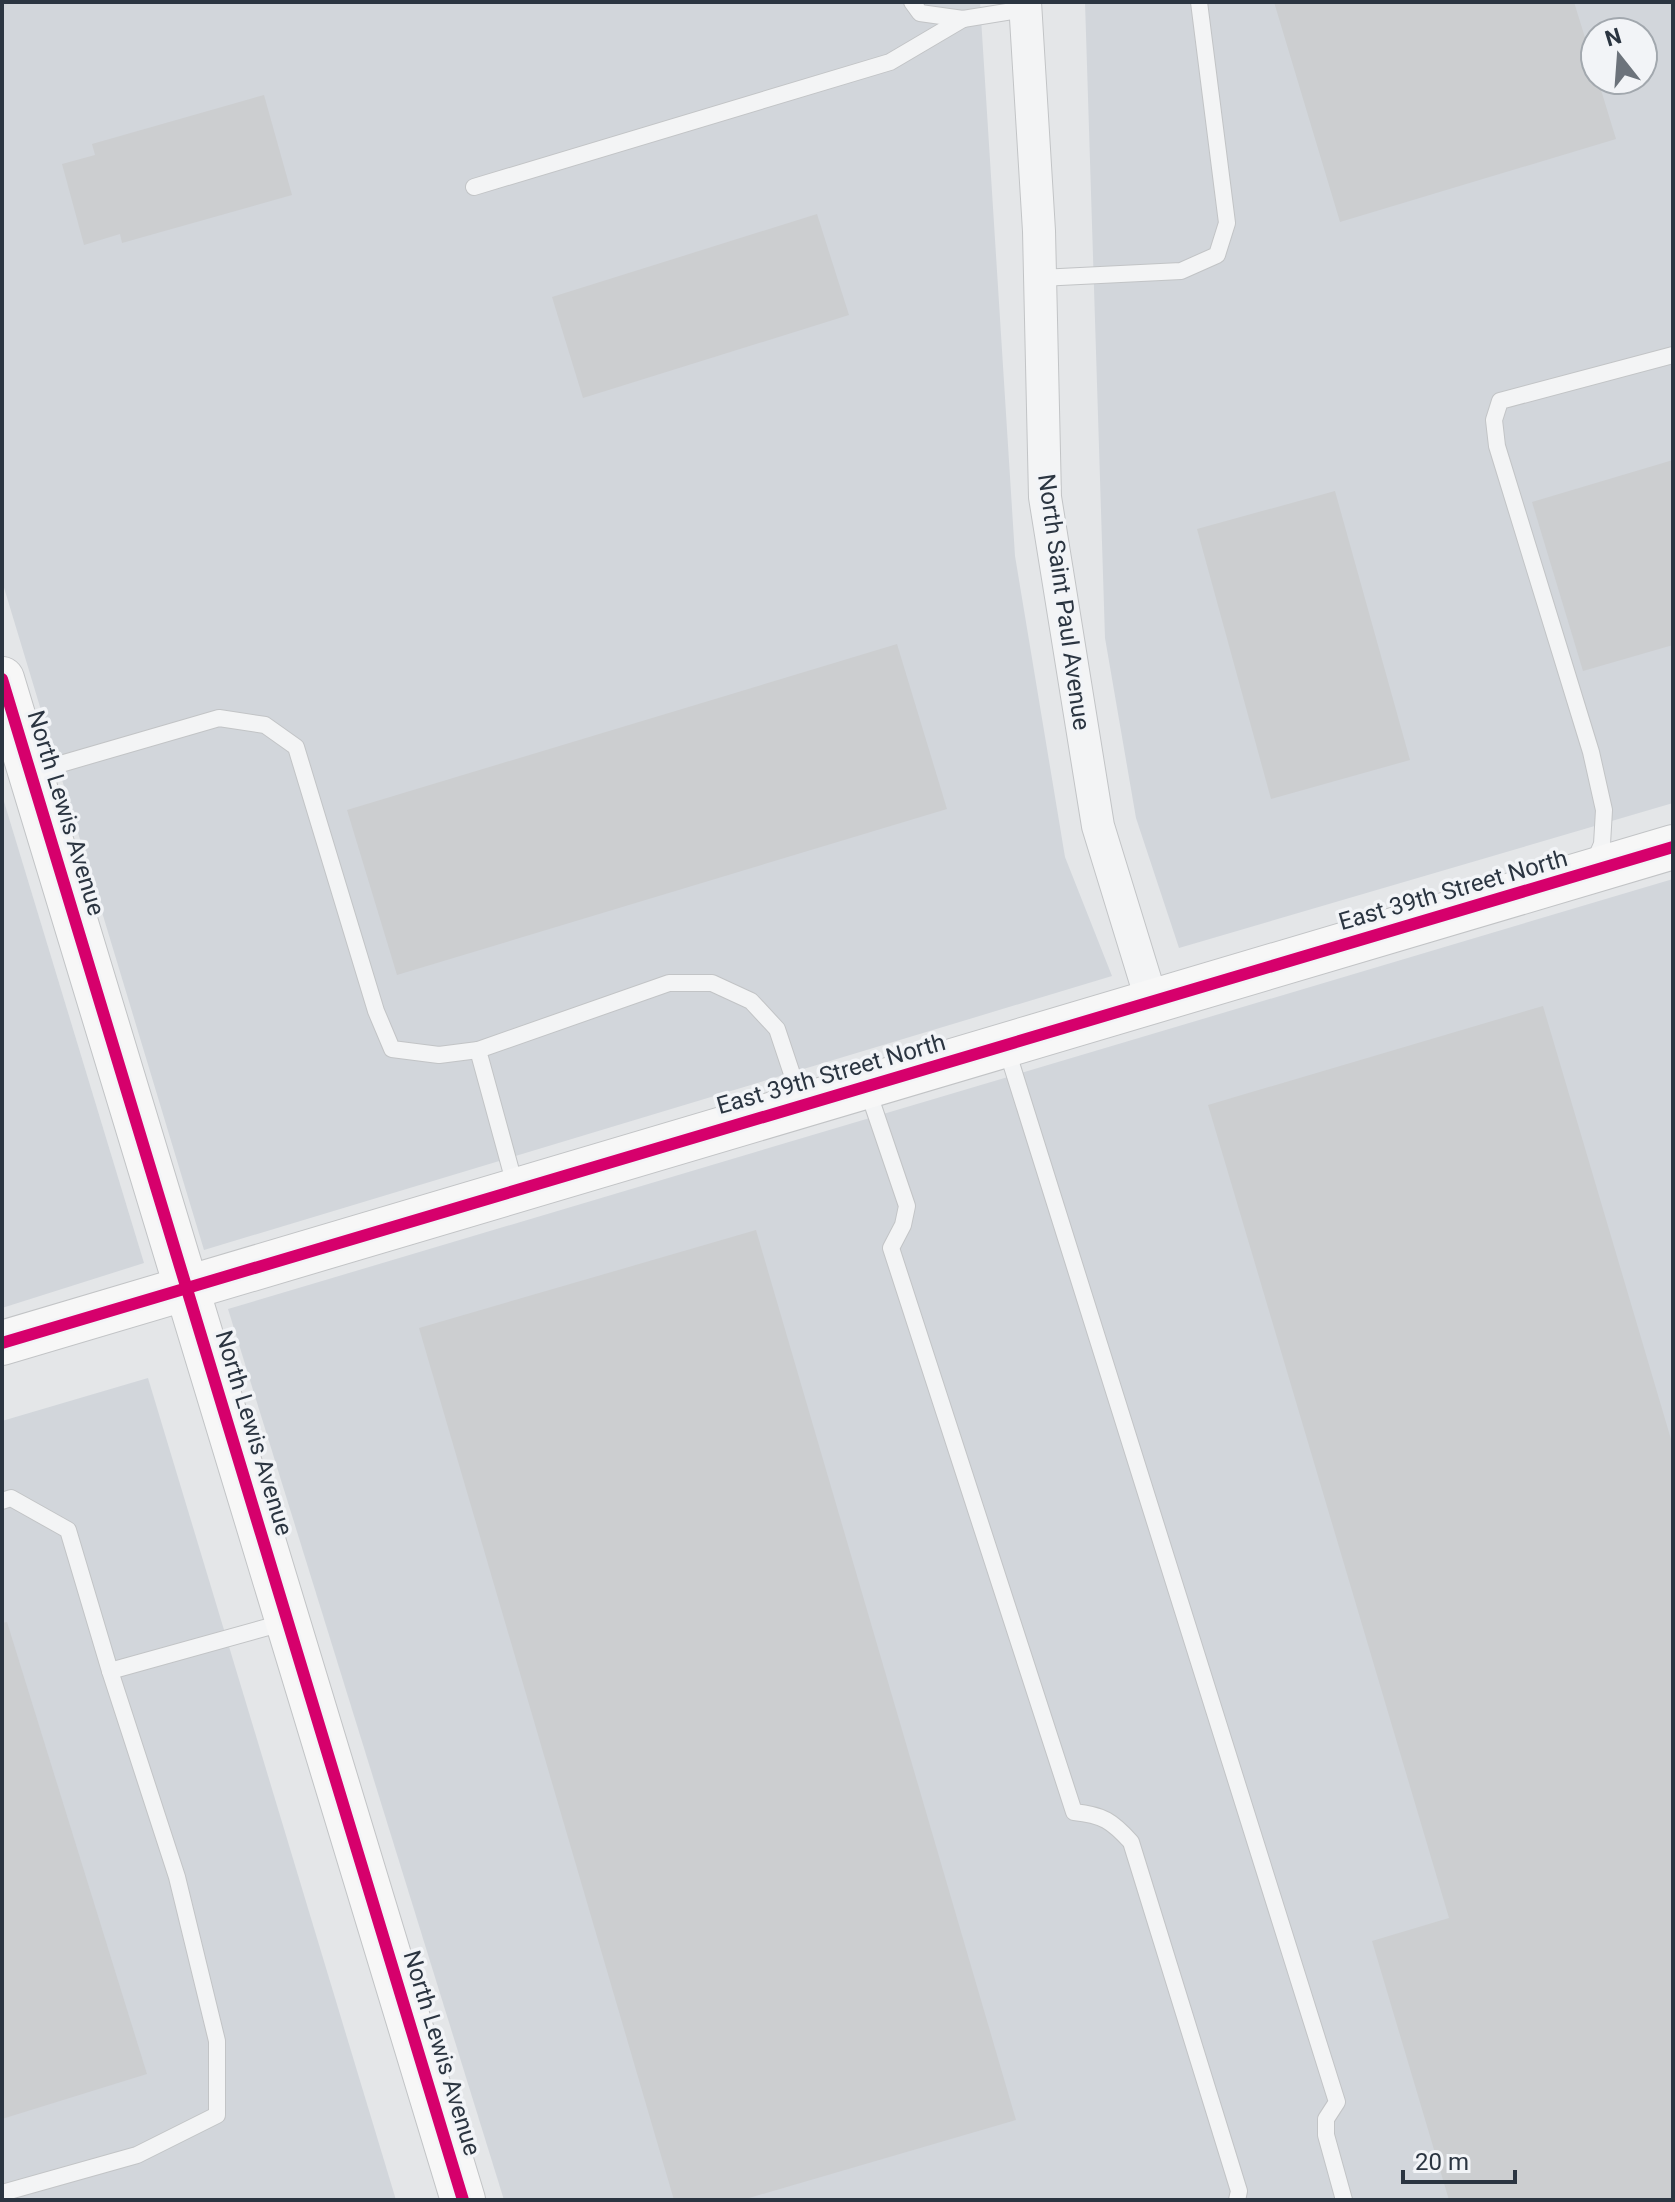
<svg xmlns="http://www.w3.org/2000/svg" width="1675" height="2202" viewBox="0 0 1675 2202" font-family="Roboto,sans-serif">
<rect width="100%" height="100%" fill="#e4e6e8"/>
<!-- built -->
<g fill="#d2d6db" fill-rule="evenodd">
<path d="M2,2h978l35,554 50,301 47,119 -908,274 -202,-669z"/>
<path d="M1085,2h588v801l-494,145 -43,-130 -31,-180zM1595,32h48v48h-48z"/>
<path d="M2,795l142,468 -142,45z"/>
<path d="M1673,879v1321h-1169l-276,-891z"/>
<path d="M148,1378l248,822h-394v-779z"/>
</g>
<!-- building -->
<g fill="#ccced0">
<path d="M1274,2h300l21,68v10h3l18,59 -276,83z"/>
<path d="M264,95l28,100 -170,48 -2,-9 -36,11 -22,-81 33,-9 -3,-11z"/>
<path d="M817,214l32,101 -266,83 -31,-101z"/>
<path d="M1673,460v185l-90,26 -51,-169z"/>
<path d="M1335,491l75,269 -139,39 -74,-270z"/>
<path d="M897,644l50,165 -550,166 -50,-165z"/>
<path d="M1543,1006l130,440v754h-224l-77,-259 77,-23 -241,-813z"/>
<path d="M756,1230l260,890 -274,80h-68l-255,-872z"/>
<path d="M7,1622l140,452 -145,45v-496z"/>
</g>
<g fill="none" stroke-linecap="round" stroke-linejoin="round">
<!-- lane casing -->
<g stroke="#c2c4c6" stroke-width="18">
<g id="lane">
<path d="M912,2l8,11 43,6 62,-10"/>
<path d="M474,187l416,-125 73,-43"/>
<path d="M1040,278l141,-7 36,-16 10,-32 -28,-221"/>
<path d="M33,772l186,-54 46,7 31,22 80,264 16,38 47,6 39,-5"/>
<path d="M1593,865l9,-21 2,-34 -13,-58 -94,-306 -3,-26 6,-19 173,-46"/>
<path d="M1006,1047l331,1055 -11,17v16l18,65"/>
<path d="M867,1088l40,118 -4,19 -12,23 183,564c29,3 38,9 57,30l108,349 -2,9"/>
<path d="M516,1189l-38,-139 191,-67h43l39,18 26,28 25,75"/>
<path d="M2,1501l9,-3 57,32 42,141 67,206 40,164v74l-80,40 -135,38"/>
<path d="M110,1671l176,-49"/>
</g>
</g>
<!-- street casing -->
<g stroke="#c2c4c6" stroke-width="34">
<path id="street" d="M1025,2l14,229 6,266 53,329 54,176"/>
</g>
<!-- secondary casing -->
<g stroke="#c2c4c6" stroke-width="46">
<g id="secondary">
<path d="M2,679l461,1521"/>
<path d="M2,1343l1671,-496"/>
</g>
</g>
<!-- lane -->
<use href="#lane" stroke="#f3f4f5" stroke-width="16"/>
<!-- street -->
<use href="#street" stroke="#f3f4f5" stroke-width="32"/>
<!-- secondary -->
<use href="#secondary" stroke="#f7f7f7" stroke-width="44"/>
<!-- cycleway casing -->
<g stroke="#f2f4f7" stroke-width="17">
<g id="cycleway">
<path d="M2,679l461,1521"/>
<path d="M2,1343l1671,-496"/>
</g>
</g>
<!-- cycleway -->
<use href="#cycleway" stroke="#d6006c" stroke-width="12"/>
</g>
<g text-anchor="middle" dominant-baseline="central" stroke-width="7" stroke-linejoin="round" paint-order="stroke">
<!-- street labels -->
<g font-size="24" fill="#2b3541" stroke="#f2f4f7">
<text transform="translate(1064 602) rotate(82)">North Saint Paul Avenue</text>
<text transform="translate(66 813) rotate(73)">North Lewis Avenue</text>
<text transform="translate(1453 890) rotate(-16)">East 39th Street North</text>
<text transform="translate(831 1074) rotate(-16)">East 39th Street North</text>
<text transform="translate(254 1433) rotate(73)">North Lewis Avenue</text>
<text transform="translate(442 2053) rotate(73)">North Lewis Avenue</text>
</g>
</g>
<!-- border -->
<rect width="1675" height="2202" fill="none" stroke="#2b3541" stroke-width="8"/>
<!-- north arrow -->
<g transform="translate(1619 56) rotate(343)"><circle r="38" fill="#f2f4f7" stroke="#a2a8ae" stroke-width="2"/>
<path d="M0-6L14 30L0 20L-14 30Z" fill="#6c737b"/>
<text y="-12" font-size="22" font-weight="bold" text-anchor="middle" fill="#2b3541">N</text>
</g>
<!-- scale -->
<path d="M1403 2170v12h112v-12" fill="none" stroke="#2b3541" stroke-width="4"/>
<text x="1415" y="2170" font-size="24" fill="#2b3541" stroke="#f2f4f7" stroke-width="6" paint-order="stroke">20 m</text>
</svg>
